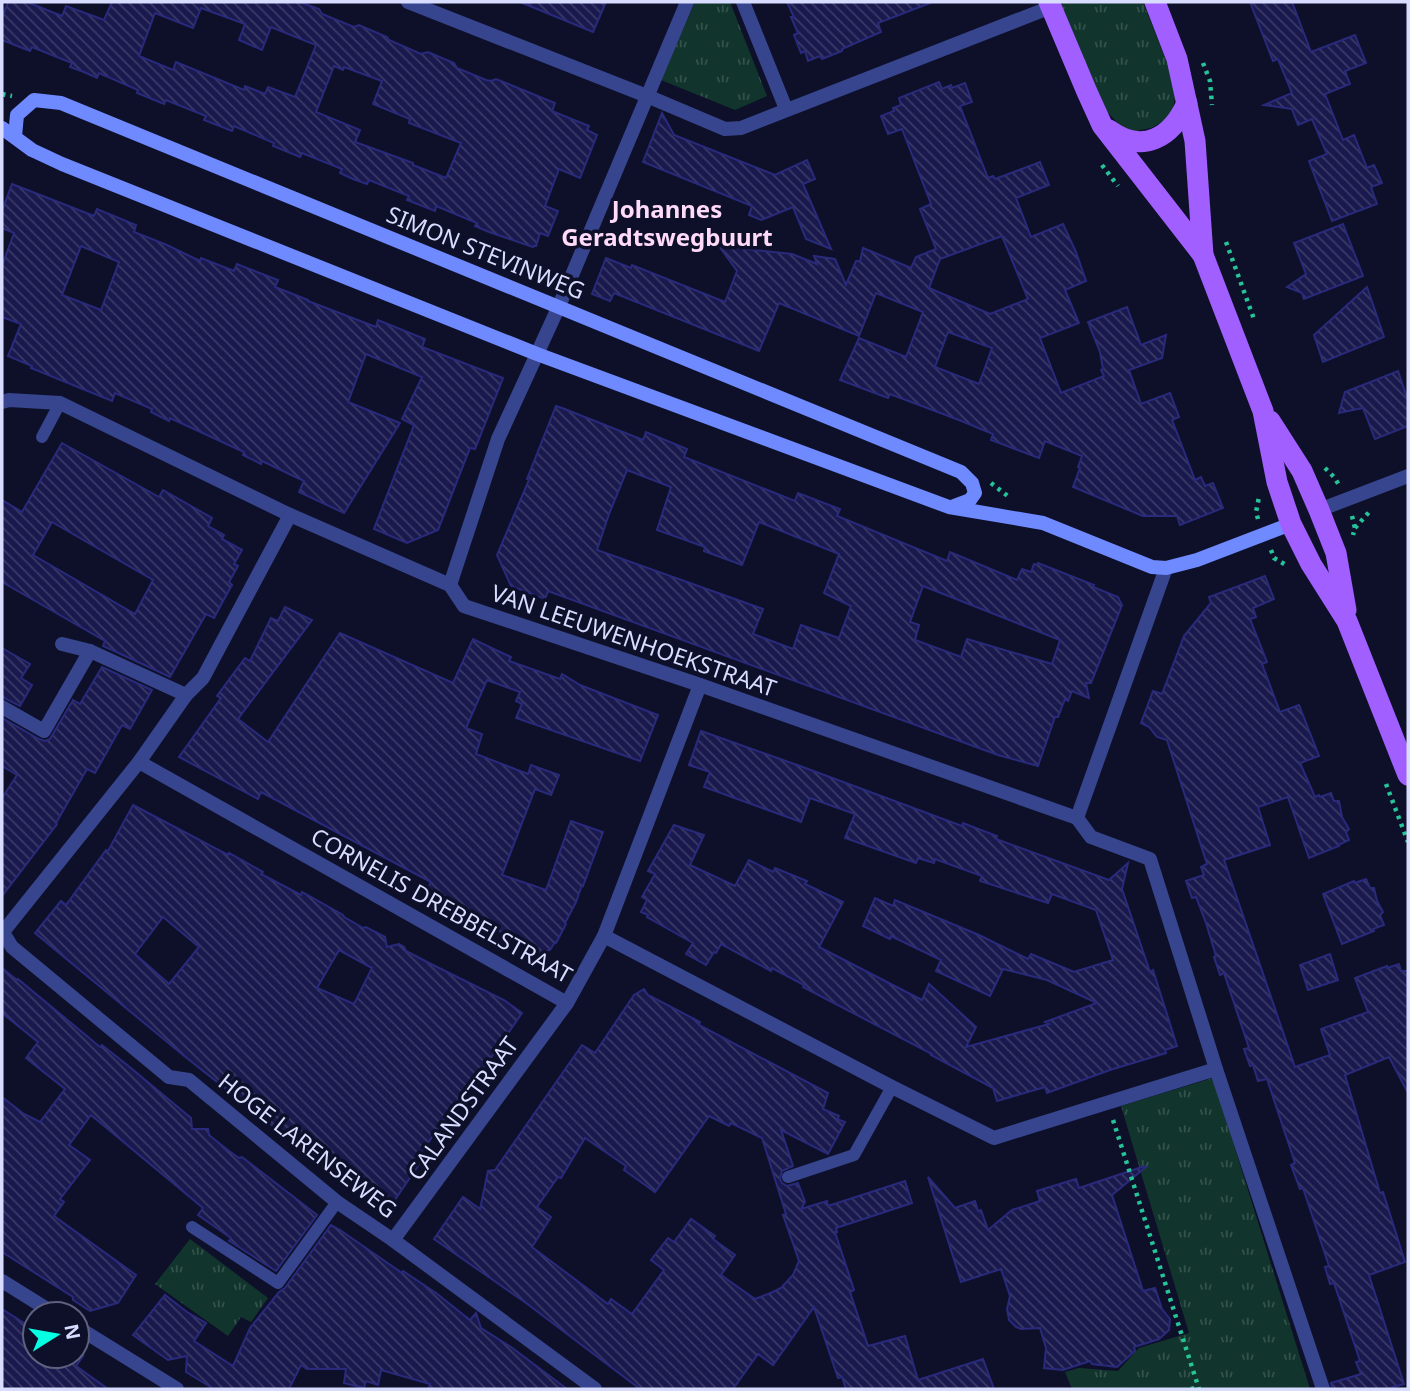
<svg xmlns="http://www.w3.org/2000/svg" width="1410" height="1391" viewBox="0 0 1410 1391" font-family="'Noto Sans',sans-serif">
<defs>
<pattern id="grass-tufts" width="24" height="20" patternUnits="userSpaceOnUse" patternTransform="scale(1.75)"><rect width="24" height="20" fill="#11352c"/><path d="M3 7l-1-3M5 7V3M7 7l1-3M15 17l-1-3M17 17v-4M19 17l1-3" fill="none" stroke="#33524c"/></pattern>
<pattern id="building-back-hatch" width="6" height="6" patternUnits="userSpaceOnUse" patternTransform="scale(1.75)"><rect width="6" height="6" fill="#19194d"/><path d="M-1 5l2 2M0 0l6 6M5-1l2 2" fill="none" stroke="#3a3a68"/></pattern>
</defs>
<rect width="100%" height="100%" fill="#0e102a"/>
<!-- grass -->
<g fill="url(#grass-tufts)">
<path d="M695,2h35l37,94 -32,14 -74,-30z"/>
<path d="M1060,2h83l30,76 2,19 -2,11 -9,13 -13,7 -16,3 -13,-4 -22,-22z"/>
<path d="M1213,1078l97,311h-238l-7,-17 14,-4 39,3 21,-23 50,-15 -68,-227z"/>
<path d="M190,1239l78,59 -17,24 -10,-5 -13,19 -73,-52z"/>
</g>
<!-- building -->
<g fill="url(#building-back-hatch)" stroke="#292a7b" stroke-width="2" fill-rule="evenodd">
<path d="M8,2h19l35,14 4,-10 38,14 8,-18h188l19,7 3,5 32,13 5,-2 28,12 2,3 32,14 7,-2 26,11 3,5 29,12 5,1 5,-2 59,24 -3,8 37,15 -2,4 10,5 -17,43 -21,-9 -14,37 13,5 -10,25 -8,-3 -4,13h-2l-1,1 -44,-15 -14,-6 2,-3 -41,-17 -1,5 -28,-11 2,-4 -40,-16 -2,4 -14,-5 -13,-6 2,-4 -40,-16 -2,4 -27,-11 1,-3 -40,-17 -2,5 -28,-11 2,-4 -40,-16 -2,4 -27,-11 1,-3 -39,-17 -2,5 -13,-6 -14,-5 2,-4 -40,-16 -2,4 -28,-11v-22zM201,8l44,16 -6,16 23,10 9,-23 45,18 -21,52 -27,-10 -3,7 -20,-8 -1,4 -68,-28 -3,8 -34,-14 16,-43 38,15zM334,66l9,4 1,-3 38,14 -9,23 37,15 -1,4 52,20 -15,35 -33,-13v-2l-58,-21 5,-12 -44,-18z"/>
<path d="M520,2h86l-13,30z"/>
<path d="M787,2h142l1,1 -52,20 3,9 -39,17v2l-20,8 -2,-3 -12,5 -3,-10 -4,2 -7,-18 4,-2 -7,-16h3z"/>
<path d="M1250,2h42l19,50 44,-17 11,28 -21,8 5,13 -25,10 18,46 11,-5 13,33 7,-3 8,18 -11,4 6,17 -45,17 -23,-60 18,-7 -15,-35 -14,6 -6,-16 -28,-4 28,-12 -14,-34 -5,2z"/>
<path d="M939,82l3,7 9,-4 1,3 13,-5 7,19 -12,4 28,72 5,-2 2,3 45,-17 9,23 -33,13 15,39 32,-13 13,28 10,29 -21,9 14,33 -39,15 21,55 43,-17 -3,-6 2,-1 -3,-17 -12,-30 39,-15 14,38 25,-10 -4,23 -33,12 12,34 29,-11 9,24 -7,3 23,60 6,-3 4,9 8,-3 10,25 -43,17 -3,-9h-34l-70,-29 7,-19 -2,-1 4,-11 -37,-15 -6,17 -48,-18 2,-6 -34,-14 -69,-26 -2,4 -48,-18 19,-42 47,19 17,-45 -47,-19 -17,43 -80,-33 -20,48 -145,-58 -4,8 -18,-7 14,-36 25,10 1,-3 93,37 12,-31 -18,-25 73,8 25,10 -3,-8 21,3 11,26 10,-24h4l3,-13 48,20 5,-11 20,-8 -16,-40 11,-5 -29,-75 -14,5 -7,-18 13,-5 -1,-3 8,-3 -2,-7zM1002,236l26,63 -38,15 -61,-26 11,-29zM948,332l44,16 -13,36 -44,-17z"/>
<path d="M662,113l12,22 101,40 32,-15 8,19 -12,5 28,65 -25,-10 -13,-32 -32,13 -12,-5 3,-9 -109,-44z"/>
<path d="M12,184l82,32 3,-7 39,16 -2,7 33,13 33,16 1,-3 33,13 3,-7 20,8 21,8 -3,7 33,13v1l68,26 2,-7 47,19 -3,8 81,31 -28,71 -5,-1 -32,82 -31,13 -33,-14 40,-104 -12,-6 20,-42 -56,-23 -18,48 52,21 -56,90 -45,-21 5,-11 -42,-20 -1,3 -18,-9 1,-3 -50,-23 -24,-11 -1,3 -18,-9 1,-3 -37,-16 -3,8 -81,-33 1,-2 -24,-10 13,-32 -19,-7v-51l12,-33 -12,-5v-17zM81,246l38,16 -18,48 -39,-15z"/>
<path d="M1343,224l20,52 -59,23 -2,-6 -15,-6 19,-13 -12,-31z"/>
<path d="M1367,287l17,50 -61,25 -9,-27z"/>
<path d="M1398,371l10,30v25l-33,13 -12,-31 -24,5 6,-21z"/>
<path d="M556,406l6,2 81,32 3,-8 41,17 -3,8 111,44 3,-8 42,16 -3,7 110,45 3,-9 67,28 5,-11 9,3 3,-8 3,1 1,-2 56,22 -1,2 25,10 4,8 -31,78h-5l3,15 -17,-7 -4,10 -3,-2 -7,18h-3l-17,49 -40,-11 -450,-164 -3,8 -34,-13 -14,-31 32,-75 -2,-1zM627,470l44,17 -14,43 48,17 -1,4 38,14 17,-43 80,32 -15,39 27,13 -12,32 -38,-13 -8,24 -40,-15 10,-25 -166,-59 12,-36zM923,586l137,54 -8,24 -85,-25 -6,18 -46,-17 4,-15 -9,-3z"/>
<path d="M62,443l97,54 4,-7 49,28 -4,8 16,9 -2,4 20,11 -8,14 4,2 -9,16 3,3 -9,16 -9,17 -8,-4 -36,63 -60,-28 -7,-3 2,-5 -103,-59v-82l20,12zM52,522l101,58 -18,34 -102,-59z"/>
<path d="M1265,576l9,23 -21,9 3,9 -6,2 17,43 -5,2 18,48 19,-7 20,51 -19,7 15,34 4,-2 1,2 11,-4 3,8h5l3,16 7,12 -3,3 3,8 -11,5 1,1 -30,12 -21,-61 -30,10 12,38 -46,15 71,207 35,-12 -9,-26 47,-17 -13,-34 32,-12v2l12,-4 2,7h6l1,122 -19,-36 -44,18 35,118 3,-1 22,70 -36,13 35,109 -17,5h-55l-1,-6 30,-9 -5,-12 4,-1 -26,-78 -4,1 -5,-17 4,-1 -26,-78 -3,1 -9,-24 4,-2 -28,-84 -9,2 -5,-16 -3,1 -6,-17 5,-1 -25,-75 -4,2 -6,-18 2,-1 -10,-33 -10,-26 -4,1 -6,-17 18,-6 -3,-8 6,-3 -40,-124 -10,-3 -8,-10 -8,-4 12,-32 9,3 22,-58 27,-33 -2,-6z"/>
<path d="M285,607l27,13 -74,99 30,23 72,-109 113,50 20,-44 38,18 -2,4 51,18 2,-5 18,11 78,30 -18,46 -124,-43 6,-14 -6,-3 4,-9 -33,-12 -21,48 16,6 -6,20 52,20 3,-9 28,10 -8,20 -16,-6 -33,86 44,15 25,-69 32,11 -20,54 -1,-1 -6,17 -11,21 1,1 -10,19 -1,-1 -5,8 -10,3 -9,-4 -35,-20 2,-2 -58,-28 -9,5v-10l-5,-3 5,-9 -170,-90 -3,7 -79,-42 42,-59 -4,-2 28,-38 5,3 21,-43 7,3z"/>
<path d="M2,648l28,16 -9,14 11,7 -12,21 -18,-9z"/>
<path d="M102,667l50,23 -22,39 -8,-4 -27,48 -8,-4 -31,54 1,1 -55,72v-98l15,-23 -15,-9v-48l37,21 6,2 5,-2 23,-39 7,4z"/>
<path d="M701,731l99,35 162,60 1,-3 34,13 -1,3 113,41 19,-17 -6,26 28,83 3,-2 24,76 -12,4 1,3 -56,17 -63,23 -2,-6 -48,14 -4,-13 -62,-33 1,-1 -129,-67 1,-2 -32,-17 -1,3 -50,-27 -5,9 -2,-1 -8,13 -20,-11 7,-11 -46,-26 1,-2 -7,-3 6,-12 -5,-3 13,-23 -7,-3 26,-46 30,10 -14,30 45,21 14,-26 24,12 2,-4 32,13 -2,3 38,18 -24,45 103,53 7,-16 47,43 -10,20 83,-23 -4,-2 52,-19 -50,-23 -44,-11 -13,27 -54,-25 5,-11 -50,-24 -1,3 -27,-13 12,-28 18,8 2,-6 84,35 49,24 3,-5 43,18 39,-12 -17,-50 -44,-16 -4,9 -68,-22 2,-5 -47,-17 -1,4 -16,-5 -2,5 -71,-25 10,-24 -45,-16 -9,24 -97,-35 6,-15 -21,-7z"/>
<path d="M133,805l95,50 1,-2 34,19 -2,2 40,21 1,-3 41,23 1,2 9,5 10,6 3,-1 19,10 2,10 12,-3 5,3 2,4 25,13 73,36 18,13 -45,65 -16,21h-2l-43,61 4,3 -28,41 -3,-1 -2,2 -117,-81 -87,-69 -148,-122 26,-32 5,4 40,-55 2,1zM163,917l36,30 -30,37 -34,-30zM339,950l33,18 -18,36 -37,-16z"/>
<path d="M1366,879l4,9h4l3,13 6,11 -3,3 4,10 -11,4 1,2 -32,13 -19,-50 31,-13 1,2z"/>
<path d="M1330,954l8,26 -30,10 -8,-25z"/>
<path d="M2,968l15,12 1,-1 82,68 2,-2 24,19 65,54 1,11h16l1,6 20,16 10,7 3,-1 75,58 -41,56 -42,-27 -5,-3 2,-3 -33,-23 5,-7 -112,-93 -22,30 21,15 -30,39 4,3 -10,14 82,59 -18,28 -28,8 -17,-11v-3l-71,-45v-155l22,17 16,8 25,-33 -39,-31 12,-16 -36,-29z"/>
<path d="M644,989l4,6 52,27 -1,3 129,68 -5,16 16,7 -2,3 8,3 -17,32 -47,-24 12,36 -11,5 -2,8 2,4 5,3 11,-3 7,19 -4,7 26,-8 1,5 77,-25 7,22 -76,25 1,4h-2l19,58 -4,2 18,54 37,-10 13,44 65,-21 11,30h-148l-4,-12 -4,1 -24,-71 -41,58 -15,-11 -25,35h-93l-114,-86 -92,-64 29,-42 17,12 8,-38 7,-1 87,-125 13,8 39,-58zM709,1116l20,10 2,-3 31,15 24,76 -3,1 16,46 -6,14 -12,13 -8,4 -18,7 -34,-24 14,-20 -22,-16 2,-3 -24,-17 -17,23 -6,-4 -17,22 13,10 -32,44 -21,-15 -3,5 -76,-57 19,-30 -14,-10 21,-30 3,1 24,-40 41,28 -2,4 31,22z"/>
<path d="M1145,1166l1,1 -34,28 31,96 12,-3 7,21 8,10 -1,11 -10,9 -25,8 1,4 -18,16 -25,-3 -2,-3 -27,9 -19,-2 2,-20 -6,-20 -19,1 -5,-2 -7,-7 -2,-11 3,-13 -9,-27 -40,13 -33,-105 27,31 20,-7 3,10 3,-1 7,20 24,-20 28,-9 -3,-10 39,-12 3,9z"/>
<path d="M331,1225l9,5 62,43 1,-2 33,22 34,27 6,-7 5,15 30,19 56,42h-139l2,-5 -49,-14 -3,15 -12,-4 -2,7 -20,-5 2,-14h-39l-6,-4 -12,24h-75l-28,-17 1,-16 -19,4 -35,-25 32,-40 22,17 19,11 -12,18 39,25 17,-38 29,-36 6,-4z"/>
<path d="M2,1309l33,21v26h48l-7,10 32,23h-106z"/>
</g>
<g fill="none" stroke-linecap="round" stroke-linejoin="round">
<!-- path -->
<g stroke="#26c499" stroke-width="4.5" stroke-dasharray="3.5 5" stroke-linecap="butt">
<path d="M1203,63l7,18 2,24"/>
<path d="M2,94l10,2"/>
<path d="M1102,165l16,21"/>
<path d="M1226,242l28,77"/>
<path d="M1325,468l9,9 5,8"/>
<path d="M991,483l18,14"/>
<path d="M1352,516l3,12 -2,7"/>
<path d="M1258,519l-2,-7 3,-15"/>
<path d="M1355,528l15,-17"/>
<path d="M1271,550l3,8 12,7"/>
<path d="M1386,784l22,58"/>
<path d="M1113,1120l86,269"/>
<path d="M1191,1389l7,-2"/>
</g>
<!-- lane -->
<g stroke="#36458d" stroke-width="12">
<path d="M42,437l18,-34"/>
<path d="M788,1177l66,-22 38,-68"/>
<path d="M192,1227l86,56 59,-81"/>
</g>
<!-- street -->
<g stroke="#36458d" stroke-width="14">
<path d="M408,2l239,94 78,33 16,-1 310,-121"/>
<path d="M743,2l43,107"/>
<path d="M2,402l7,-2 51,3 230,112 160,70 14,21 236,79 377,133"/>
<path d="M1319,510l89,-34"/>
<path d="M450,585l48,-146 61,-133 128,-304"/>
<path d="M62,644l28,7 96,44"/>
<path d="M2,707l42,24 46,-80"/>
<path d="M139,762l428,241 37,-67 288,151 102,51 222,-69"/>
<path d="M1077,818l14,19 59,22 66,210 107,320"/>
<path d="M1077,818l89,-250"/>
<path d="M2,931l10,16 157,130 20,3 148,122 56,38 202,149"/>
<path d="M3,932l136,-170 47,-67 17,-17 87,-163"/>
<path d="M604,936l96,-251"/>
<path d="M393,1240l174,-237"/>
<path d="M2,1281l53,33"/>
<path d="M77,1327l100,62"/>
</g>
<!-- secondary -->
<g stroke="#6f8aff" stroke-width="14">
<path d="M2,128l30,22 30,14 475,190 412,153 94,16 109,44 14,1 31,-8 94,-36"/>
<path d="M15,136l2,-21 17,-15 27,3 900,369 11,11 3,10 -5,7 -16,6"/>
</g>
<!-- primary -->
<g stroke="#a15fff" stroke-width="21">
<path d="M1049,2l38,90 15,33 101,130 60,156 14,71 14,42 20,40 36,57 61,154"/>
<path d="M1155,2l22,57 18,82 8,114"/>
<path d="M1109,130c34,25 63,7 78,-27"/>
<path d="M1270,421l32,50 17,39 17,43 10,57"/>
</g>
</g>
<g text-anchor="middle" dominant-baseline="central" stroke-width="7" stroke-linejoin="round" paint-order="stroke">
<!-- street labels -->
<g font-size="23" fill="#d8dcff" stroke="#0e102a">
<text transform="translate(486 252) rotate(22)">SIMON STEVINWEG</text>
<text transform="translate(634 640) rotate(19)">VAN LEEUWENHOEKSTRAAT</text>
<text transform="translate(442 905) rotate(29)">CORNELIS DREBBELSTRAAT</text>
<text transform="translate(462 1108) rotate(-54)">CALANDSTRAAT</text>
<text transform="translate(308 1145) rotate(38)">HOGE LARENSEWEG</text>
</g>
<!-- neighbourhood labels -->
<g font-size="24" font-weight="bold" fill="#ffdaf9" stroke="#0e102a">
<text x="667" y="208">Johannes<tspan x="667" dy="28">Geradtswegbuurt</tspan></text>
</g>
</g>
<!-- border -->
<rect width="1410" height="1391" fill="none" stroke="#d8dcff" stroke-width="7"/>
<!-- north arrow -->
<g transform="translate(56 1335) rotate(79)"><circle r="33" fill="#0e102a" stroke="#5f627f" stroke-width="2"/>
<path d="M0-5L12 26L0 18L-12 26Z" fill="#04ffe3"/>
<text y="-10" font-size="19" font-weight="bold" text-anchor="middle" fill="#d8dcff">N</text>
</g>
</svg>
